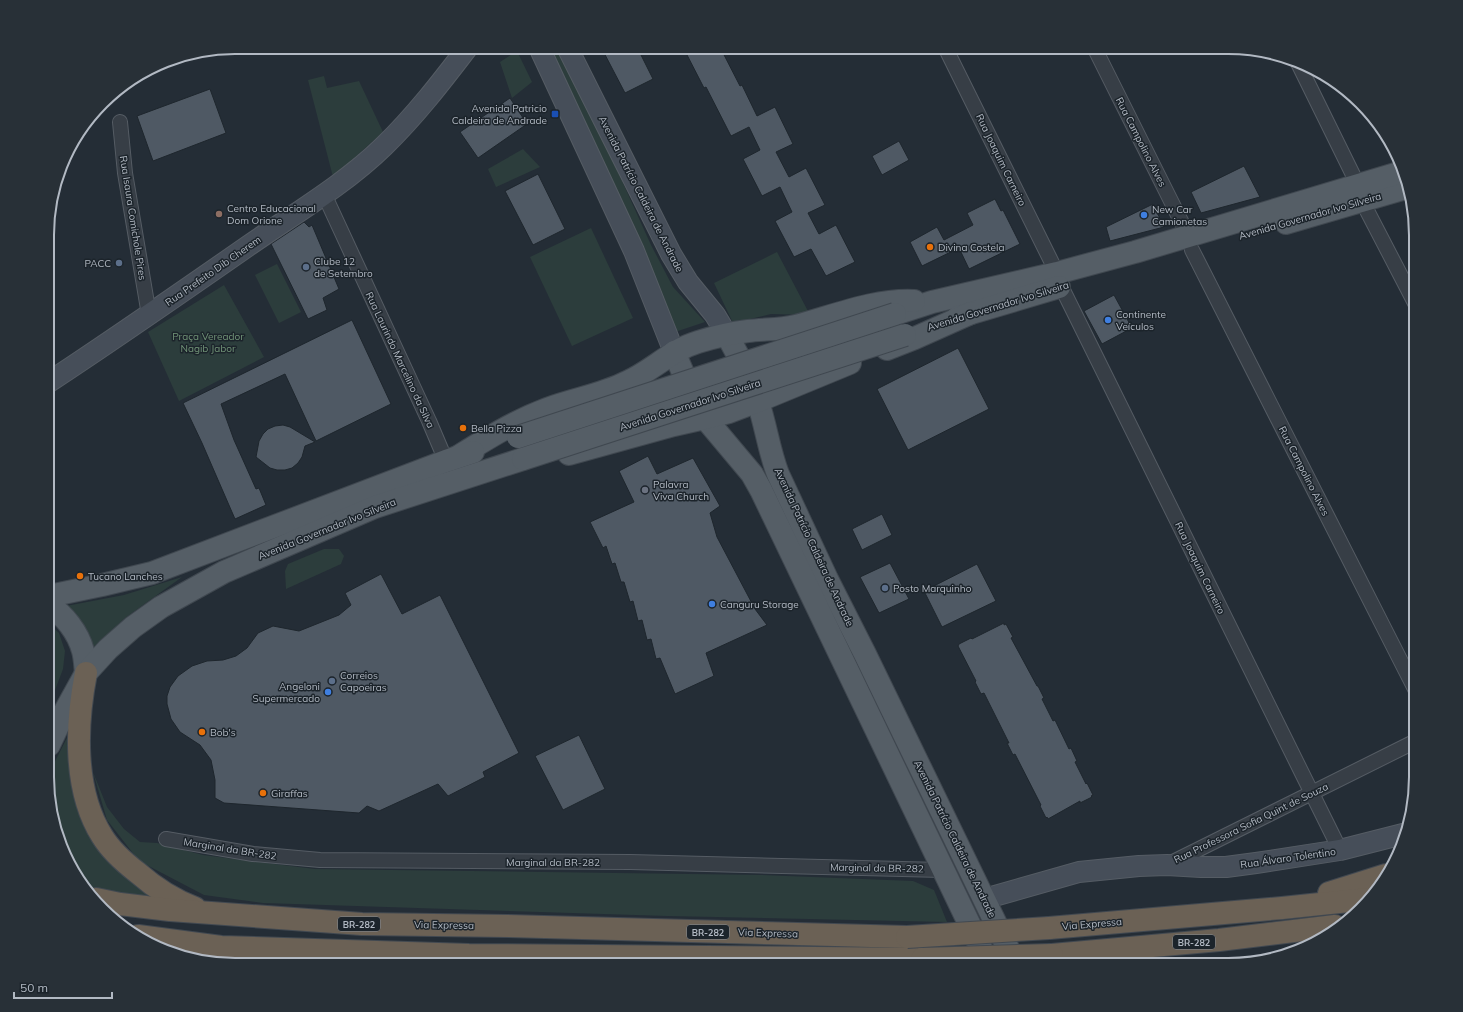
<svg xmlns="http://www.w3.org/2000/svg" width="1463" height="1012" viewBox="0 0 1463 1012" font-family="Mulish,sans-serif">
<rect width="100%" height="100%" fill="#242d36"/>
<!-- green -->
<g fill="#2c3d3c">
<path d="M546,47h10l37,70 58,128 22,42 32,35 -30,10z"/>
<path d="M517,51l15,31 -20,16 -12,-36z"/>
<path d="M324,76l3,12 32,-7 24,51 -50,45 -25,-97z"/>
<path d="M523,149l17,18 -44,20 -8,-18z"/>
<path d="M591,228l42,90 -61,28 -42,-89z"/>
<path d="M777,252l33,63 -39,-1 -38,9 -19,-40z"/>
<path d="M277,264l24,48 -22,11 -24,-48z"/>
<path d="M224,285l40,72 -85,44 -31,-69z"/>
<path d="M324,549h15l5,7 -3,8 -55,25 -1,-18 3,-7z"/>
<path d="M182,577l-57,41 -32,30c-4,-17 -14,-30 -27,-42l58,-11z"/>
<path d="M49,624l10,9 6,18 -2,18 -14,37z"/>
<path d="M69,734l2,46 91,123 -66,-14 -11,-3 -13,-15 -23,-70v-28z"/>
<path d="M93,772l14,35 17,22 16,13 17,1 46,12 112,14 447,6 151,6 21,9 13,32 -280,-6 -404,-13 -59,-8 -65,-34 -32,-41z"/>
</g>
<!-- building -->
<g fill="#4f5964" stroke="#1e262d">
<path d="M601,47h36l16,32 -28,14z"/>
<path d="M692,47h28l20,39 2,-1 15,31 18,-9 18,37 -17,8 13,25 17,-9 19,37 -17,8 11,21 17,-9 19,37 -29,14 -15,-27 -17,8 -19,-36 17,-9 -12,-25 -18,9 -19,-37 17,-9 -11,-23 -18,9 -25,-49 -2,1 -19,-37z"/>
<path d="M210,89l16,44 -73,28 -16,-45z"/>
<path d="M510,98l17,26 -49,34 -18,-26z"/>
<path d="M899,141l10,19 -27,15 -10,-19z"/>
<path d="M1244,166l16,31 -59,16 -10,-21z"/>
<path d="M538,174l27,55 -32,16 -28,-54z"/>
<path d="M995,199l6,12 2,-1 17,34 -51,25 -10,-21 -37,18 -12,-24 27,-15 7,13 29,-15 -6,-12z"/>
<path d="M1153,204l11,23 -54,14 -4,-14z"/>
<path d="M304,222l5,5 3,-2 27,64 -16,9 4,12 -19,9 -37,-75z"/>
<path d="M1114,295l18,33 -30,16 -18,-33z"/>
<path d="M352,320l39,84 -75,37 -31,-67 -64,30 13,36 22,49 3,-1 7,17 -31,14 -33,-76 -19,-40z"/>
<path d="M958,348l31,61 -81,41 -31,-61z"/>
<path d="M283,425l7,2 25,15 -10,4 -3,11 -4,6 -6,5 -7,2h-8l-7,-2 -14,-11 3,-16 4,-7 5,-5 7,-3z"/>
<path d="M648,456l9,18 36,-16 27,48 -10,7 7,24 38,72 12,16 -61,28 8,23 -39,18 -15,-36 -4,1 -5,-20 -4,1 -5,-20 -4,1 -5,-20 -3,1 -6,-20h-3l-6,-19 -3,1 -6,-18 -3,2 -13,-26 44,-20 -15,-31z"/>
<path d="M882,514l10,21 -30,15 -10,-21z"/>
<path d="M890,563l19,36 -30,14 -19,-36z"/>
<path d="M977,564l19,37 -54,26 -18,-36z"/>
<path d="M381,574l21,40 38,-19 79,158 -36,19 2,5 -37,19 -10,-12 -59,27 -12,-5 -8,7 -135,-10 -9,-5v-18l-4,-20 -11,-15 -20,-13 -9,-13 -4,-15v-8l3,-9 8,-11 14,-10 15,-5 16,-1 13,-4 11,-8 11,-15 15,-7 26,5 40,-16 12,-10 -6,-12z"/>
<path d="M1004,623v2l2,-1 7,13 -2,1 26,48h1l6,12 -2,1 11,22 2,-1 14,29 2,-1 6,13 -2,1 11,22 1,-1 6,12 -2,1 1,1 -12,6v-2l-32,18 -1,-2 -1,1 -6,-12 1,-1 -25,-49 -1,-2 -2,1 -6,-12h2l-25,-50 -3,1 -6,-12 1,-1 -18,-35 1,-2 12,-6 1,1z"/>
<path d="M579,735l26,54 -42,21 -28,-54z"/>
</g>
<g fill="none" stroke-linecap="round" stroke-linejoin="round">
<!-- street casing -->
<g stroke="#555c64" stroke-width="16">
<g id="street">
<path d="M945,47l112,226"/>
<path d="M1094,47l95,190"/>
<path d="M1297,61l61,124"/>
<path d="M120,122l5,51 24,142"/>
<path d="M324,194l105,227 17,40"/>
<path d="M1362,201l54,104"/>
<path d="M1192,250l224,441"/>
<path d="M1061,286l279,564"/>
<path d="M166,839l87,15 67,6 310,2 312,8"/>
<path d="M1167,865l249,-124"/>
</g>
</g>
<!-- secondary casing -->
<g stroke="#555c64" stroke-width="22">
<g id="secondary">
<path d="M539,47l95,204 40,101"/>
<path d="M567,47l104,207 17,28 27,33 12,20"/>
<path d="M49,382c67,-44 133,-90 199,-136 46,-32 96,-61 136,-100 31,-30 58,-65 84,-99"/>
<path d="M984,899l95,-27 60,-6 28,-1 34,2h25l30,-4 84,-13 67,-17"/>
</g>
</g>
<!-- primary casing -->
<g stroke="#404850" stroke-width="24">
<g id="primary">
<path d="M1286,223l120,-35"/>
<path d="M895,314l37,-12 125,-29 78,-21 267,-80"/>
<path d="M958,317l101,-30"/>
<path d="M727,335c12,22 24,44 31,67 8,24 11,49 20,72l49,105 38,75 151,311"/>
<path d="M887,349l28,-11 56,-25"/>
<path d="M674,352l16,37 15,29 47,56 9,16 228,475"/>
<path d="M569,454l105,-29 31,-7 24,-6 29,-11 92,-38"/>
<path d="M459,456c29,-18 56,-35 88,-47 26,-10 55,-14 80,-27 25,-11 44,-32 71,-40 16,-5 33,-9 50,-11 16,-2 32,-1 48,-5 38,-10 78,-27 118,-25"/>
<path d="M49,596l53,-11 50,-12 294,-112 27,-9"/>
<path d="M49,605c15,10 29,27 34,46 2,7 2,14 3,22"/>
<path d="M49,745l16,-34 21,-38 22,-24 25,-22 28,-20 63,-35 151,-65 148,-48"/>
</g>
</g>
<!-- highway casing -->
<g stroke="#424951" stroke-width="24">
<g id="highway">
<path d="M86,673c-10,51 -13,117 16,163 9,15 23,27 36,37 17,15 36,27 57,35"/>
<path d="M1329,893l57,-18"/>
<path d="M96,899l24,5 50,6 192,14 146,2 399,11"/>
<path d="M1049,928l233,-20 86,-9"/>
<path d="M138,936l83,11 248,8 453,4"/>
<path d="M1052,955l167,-15 116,-14"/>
</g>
</g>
<!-- street -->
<use href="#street" stroke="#373e46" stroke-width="14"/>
<!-- secondary -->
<use href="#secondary" stroke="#464e59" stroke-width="20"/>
<!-- primary -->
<use href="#primary" stroke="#555e66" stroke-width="22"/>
<!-- highway -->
<use href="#highway" stroke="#6b6155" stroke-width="22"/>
<!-- primary-bridge casing -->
<g stroke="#404850" stroke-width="24" stroke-linecap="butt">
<g id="primary-bridge">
<path d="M518,437l377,-123"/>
<path d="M523,459l382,-124"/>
</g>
</g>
<!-- highway-bridge casing -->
<g stroke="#424951" stroke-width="24" stroke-linecap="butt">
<g id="highway-bridge">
<path d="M907,937l142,-9"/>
<path d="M922,959l130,-4"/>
</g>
</g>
<!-- primary-bridge -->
<use href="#primary-bridge" stroke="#555e66" stroke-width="22"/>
<!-- highway-bridge -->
<use href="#highway-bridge" stroke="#6b6155" stroke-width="22"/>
</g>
<!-- markers -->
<rect fill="#1a4fb4" stroke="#1c242b" stroke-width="1.5" x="551" y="110" width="8" height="8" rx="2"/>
<circle fill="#8d6e63" stroke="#1c242b" stroke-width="1.5" cx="219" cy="214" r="4"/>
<g fill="#3f7fe0" stroke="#1c242b" stroke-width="1.5">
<circle cx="1144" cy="215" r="4"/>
<circle cx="1108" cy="320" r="4"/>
<circle cx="712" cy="604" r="4"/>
<circle cx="328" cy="692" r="4"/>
</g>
<g fill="#e8710a" stroke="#1c242b" stroke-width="1.5">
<circle cx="930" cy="247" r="4"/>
<circle cx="463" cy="428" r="4"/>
<circle cx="80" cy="576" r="4"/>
<circle cx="202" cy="732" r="4"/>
<circle cx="263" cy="793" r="4"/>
</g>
<g fill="#5c6f8a" stroke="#1c242b" stroke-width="1.5">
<circle cx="119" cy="263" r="4"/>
<circle cx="306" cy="267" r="4"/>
<circle cx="885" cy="588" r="4"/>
<circle cx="332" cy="681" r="4"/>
</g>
<circle fill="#6b7280" stroke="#1c242b" stroke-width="1.5" cx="645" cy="490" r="4"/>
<g text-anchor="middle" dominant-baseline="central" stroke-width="3" stroke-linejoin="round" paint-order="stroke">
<!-- shield labels -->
<g fill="#1c242b" stroke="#858c95" stroke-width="1">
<rect x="338" y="917" width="42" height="14" rx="3"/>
<rect x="687" y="925" width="42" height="14" rx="3"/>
<rect x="1173" y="935" width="42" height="14" rx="3"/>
</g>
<g font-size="9" font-weight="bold" fill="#b2b9c3">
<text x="359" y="924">BR-282</text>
<text x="708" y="932">BR-282</text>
<text x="1194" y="942">BR-282</text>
</g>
<!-- poi labels -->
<g font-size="10" fill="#b2b9c3" stroke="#1c242b" text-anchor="start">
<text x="547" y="108" text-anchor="end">Avenida Patricio<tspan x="547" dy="12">Caldeira de Andrade</tspan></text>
<text x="227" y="208">Centro Educacional<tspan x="227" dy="12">Dom Orione</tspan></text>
<text x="1152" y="209">New Car<tspan x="1152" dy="12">Camionetas</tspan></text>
<text x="938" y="247">Divina Costela</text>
<text x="314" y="261">Clube 12<tspan x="314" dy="12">de Setembro</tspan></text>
<text x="111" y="263" text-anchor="end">PACC</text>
<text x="1116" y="314">Continente<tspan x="1116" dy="12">Veículos</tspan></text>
<text x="471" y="428">Bella Pizza</text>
<text x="653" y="484">Palavra<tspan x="653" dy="12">Viva Church</tspan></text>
<text x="88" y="576">Tucano Lanches</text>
<text x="893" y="588">Posto Marquinho</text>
<text x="720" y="604">Canguru Storage</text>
<text x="340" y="675">Correios<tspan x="340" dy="12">Capoeiras</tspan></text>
<text x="320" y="686" text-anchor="end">Angeloni<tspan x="320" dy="12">Supermercado</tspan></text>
<text x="210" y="732">Bob's</text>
<text x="271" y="793">Giraffas</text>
</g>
<!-- street labels -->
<g font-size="10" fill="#b2b9c3" stroke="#1c242b">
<text transform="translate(1141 142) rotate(63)">Rua Campolino Alves</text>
<text transform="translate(1001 160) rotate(64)">Rua Joaquim Carneiro</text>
<text transform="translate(641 194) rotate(63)">Avenida Patrício Caldeira de Andrade</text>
<text transform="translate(1310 216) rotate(-16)">Avenida Governador Ivo Silveira</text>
<text transform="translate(133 218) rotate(81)">Rua Isaura Comichole Pires</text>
<text transform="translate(213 271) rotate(-35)">Rua Prefeito Dib Cherem</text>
<text transform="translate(998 306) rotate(-17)">Avenida Governador Ivo Silveira</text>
<text transform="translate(400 360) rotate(65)">Rua Laurindo Marcelino da Silva</text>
<text transform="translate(690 405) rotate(-18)">Avenida Governador Ivo Silveira</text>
<text transform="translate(1304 471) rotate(63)">Rua Campolino Alves</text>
<text transform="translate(327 529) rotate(-22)">Avenida Governador Ivo Silveira</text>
<text transform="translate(814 547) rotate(65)">Avenida Patrício Caldeira de Andrade</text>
<text transform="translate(1200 568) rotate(64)">Rua Joaquim Carneiro</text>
<text transform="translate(1251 823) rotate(-26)">Rua Professora Sofia Quint de Souza</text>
<text transform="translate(955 839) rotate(64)">Avenida Patrício Caldeira de Andrade</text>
<text transform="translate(230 849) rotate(9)">Marginal da BR-282</text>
<text transform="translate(1288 858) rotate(-8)">Rua Álvaro Tolentino</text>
<text x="553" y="862">Marginal da BR-282</text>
<text transform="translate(877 868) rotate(1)">Marginal da BR-282</text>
<text transform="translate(1092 924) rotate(-5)">Via Expressa</text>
<text transform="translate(444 925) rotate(1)">Via Expressa</text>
<text transform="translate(768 933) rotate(2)">Via Expressa</text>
</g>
<!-- park labels -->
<g font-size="10" fill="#739679" stroke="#1c242b">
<text x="208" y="336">Praça Vereador<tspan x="208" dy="12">Nagib Jabor</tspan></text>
</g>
</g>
<!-- crop -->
<path d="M0 0H1463V1012H0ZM235 54H1228A181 181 0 0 1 1409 235V777A181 181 0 0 1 1228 958H235A181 181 0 0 1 54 777V235A181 181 0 0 1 235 54Z" fill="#283037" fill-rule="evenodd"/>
<path fill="none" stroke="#b2b9c3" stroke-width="2" d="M235 54H1228A181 181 0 0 1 1409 235V777A181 181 0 0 1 1228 958H235A181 181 0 0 1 54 777V235A181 181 0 0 1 235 54Z"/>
<!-- scale -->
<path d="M14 992v6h98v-6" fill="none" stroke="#b2b9c3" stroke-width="2"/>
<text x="20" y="992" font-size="12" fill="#b2b9c3" stroke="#1c242b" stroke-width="3" paint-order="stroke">50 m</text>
</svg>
